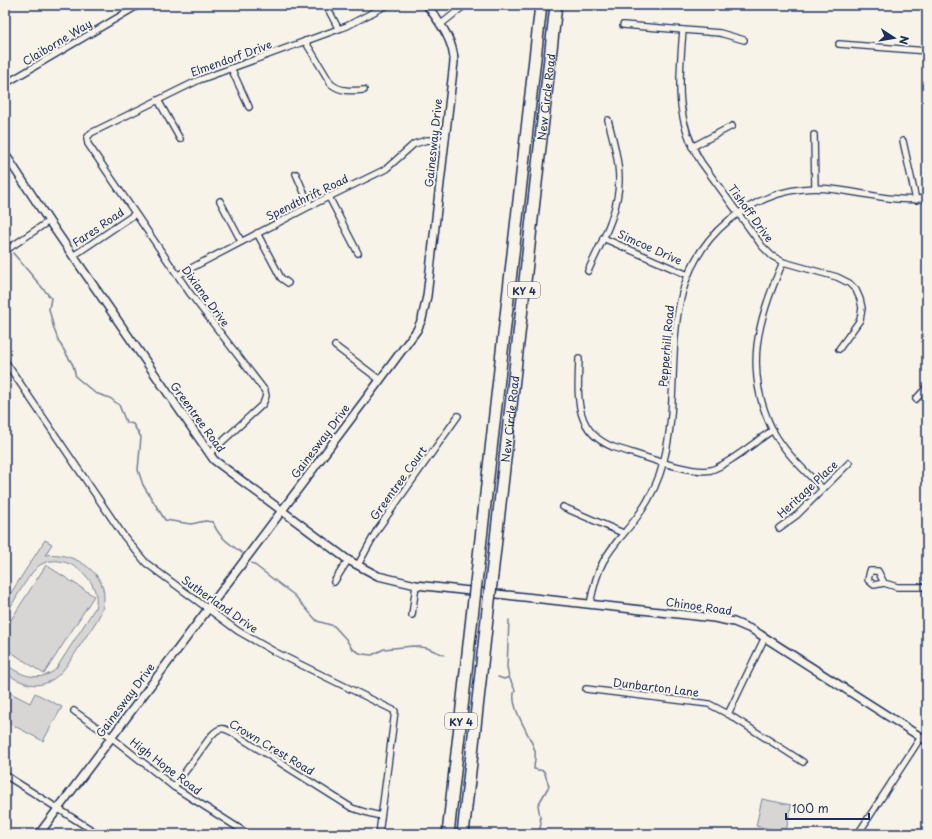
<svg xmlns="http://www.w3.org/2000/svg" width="932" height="839" viewBox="0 0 932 839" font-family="'Playpen Sans',sans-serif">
<rect width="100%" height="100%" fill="#f7f3e8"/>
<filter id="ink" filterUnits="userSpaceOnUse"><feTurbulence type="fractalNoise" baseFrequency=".025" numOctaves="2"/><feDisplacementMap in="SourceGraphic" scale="8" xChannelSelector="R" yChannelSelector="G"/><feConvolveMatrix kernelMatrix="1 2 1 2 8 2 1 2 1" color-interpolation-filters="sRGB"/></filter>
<g filter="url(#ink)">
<!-- green -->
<g fill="#d7d6d4" stroke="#798299">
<path d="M45,540l7,4 -7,11c24,-4 60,14 59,43 0,15 -11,28 -19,40 -21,32 -36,65 -79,35l-1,-10c14,13 36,20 51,6l39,-61c9,-27 -30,-59 -55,-43 -11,7 -27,39 -35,51v-14z"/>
<path d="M46,565l48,31 -50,78 -39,-26v-19z"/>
<path d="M5,690l25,13 5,-10 27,14 -19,34 -38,-20z"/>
<path d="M762,799l29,6 -5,27 -30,-6z"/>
</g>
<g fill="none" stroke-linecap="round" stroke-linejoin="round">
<!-- stream -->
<g stroke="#727c95" stroke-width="1.5">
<path d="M13,253l38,45 -2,11 5,20 5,13 14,23 3,12 19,16 15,5 9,7 7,17 7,2 8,13 -3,33 5,15 22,35 26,4 14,-3 8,1c5,15 17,22 29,31"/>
<path d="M252,563l42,32 23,26 17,5 12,13 6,10 10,5 10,1 12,-6 29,-3 14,2 17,7"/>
<path d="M498,677l6,2 5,-2 6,13c-7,16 16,45 20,61 1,5 -1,13 -1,18l10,2 5,15 -11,19 3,18 -2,11"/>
<path d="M509,677l-2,-10 2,-47"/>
</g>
<!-- minor casing -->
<g stroke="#1b2f5e" stroke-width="8">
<g id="minor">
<path d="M326,5l12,23"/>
<path d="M440,25l25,-20"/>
<path d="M623,25l97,8 24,7"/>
<path d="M683,30c-4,50 -9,88 18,132l61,84 10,10 11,6 54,15 12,6 7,7 4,9 2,9 -2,12 -21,29"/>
<path d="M305,41l26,43c10,8 20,7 33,6"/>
<path d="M839,44l88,7"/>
<path d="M231,68l18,39"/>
<path d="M5,84l134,-79"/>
<path d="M158,100l22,39"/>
<path d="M814,135l1,53"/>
<path d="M903,141l13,59"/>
<path d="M692,147l40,-21"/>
<path d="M296,174l14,32"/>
<path d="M329,197l29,56"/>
<path d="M220,201l21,40"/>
<path d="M257,233l24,45 7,5"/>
<path d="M603,238l85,37"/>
<path d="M5,251l44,-30"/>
<path d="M73,256l62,-42"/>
<path d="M783,262c-25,57 -40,106 -11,167 12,23 33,42 51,60"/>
<path d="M588,271c13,-28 31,-59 31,-91 0,-20 -6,-41 -11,-60"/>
<path d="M178,275l132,-69 76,-37 28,-25 13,-4 17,1"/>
<path d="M335,346l45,34"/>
<path d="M579,359c-1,36 -6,72 34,88 22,6 78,28 98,23 17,-5 46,-30 62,-40"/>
<path d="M5,361l118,174 23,28 92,68 37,21 120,59 -16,123"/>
<path d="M916,399l11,-12"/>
<path d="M209,454l54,-50 3,-8 -1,-5 -76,-99 -101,-148 -1,-6 4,-5 108,-53 148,-54 40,-21"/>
<path d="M563,507l60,26"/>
<path d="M779,528l18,-13 52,-52"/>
<path d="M358,565l19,-35 81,-114"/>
<path d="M334,582l14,-22"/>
<path d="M884,583l-6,-12h-8l-2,9 6,5 10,-2 13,4h30"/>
<path d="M590,604c3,-15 6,-29 13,-42 9,-17 23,-30 34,-45 12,-16 22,-37 27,-57 21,-82 -12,-176 64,-239 22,-17 47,-29 74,-32 43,-5 83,16 125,9"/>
<path d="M412,615l4,-30"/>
<path d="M586,689l123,15 19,10 75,48"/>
<path d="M74,711l37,26 63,50 74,47"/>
<path d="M728,714l37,-77"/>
<path d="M5,775l93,59"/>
<path d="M174,787l37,-51c8,-9 12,-9 22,-3l119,75 16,5 13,3"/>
<path d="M858,834l63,-97"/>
</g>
</g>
<!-- tertiary casing -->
<g stroke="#1b2f5e" stroke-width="10">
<g id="tertiary">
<path d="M5,154l44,67 165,239 134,100 30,16 38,9 298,33 20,4 19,8 174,111"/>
<path d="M39,834l341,-454 37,-50 5,-11 5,-23 27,-234c0,-22 -15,-40 -27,-57"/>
</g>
</g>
<!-- motorway casing -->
<g stroke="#1b2f5e" stroke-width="14">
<g id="motorway">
<path d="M477,574l64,-569"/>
<path id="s1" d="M492,575l64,-570"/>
<path d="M448,834l25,-226"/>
<path d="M463,834l25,-224"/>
</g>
</g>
<!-- minor -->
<use href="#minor" stroke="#f7f3e8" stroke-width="5.5"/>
<!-- tertiary -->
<use href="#tertiary" stroke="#f7f3e8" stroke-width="7"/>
<!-- motorway -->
<use href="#motorway" stroke="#f7f3e8" stroke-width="11"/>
<!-- motorway-bridge casing -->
<g stroke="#1b2f5e" stroke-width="14" stroke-linecap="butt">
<g id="motorway-bridge">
<path d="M473,608l4,-34"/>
<path d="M488,610l4,-35"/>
</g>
</g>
<!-- motorway-bridge -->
<use href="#motorway-bridge" stroke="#f7f3e8" stroke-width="11"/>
</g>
</g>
<g text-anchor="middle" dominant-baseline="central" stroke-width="4" stroke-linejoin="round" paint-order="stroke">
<!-- shield labels -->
<g fill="#f7f3e8" stroke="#5d6a87" stroke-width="1">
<rect x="508" y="282" width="32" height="16" rx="3"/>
<rect x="445" y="713" width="32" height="16" rx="3"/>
</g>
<g font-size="10" font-weight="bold" fill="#1b2f5e">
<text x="524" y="290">KY 4</text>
<text x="461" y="721">KY 4</text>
</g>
<!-- street labels -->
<g font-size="11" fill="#1b2f5e" stroke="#f7f3e8">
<text transform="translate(57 42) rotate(-31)">Claiborne Way</text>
<text transform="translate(231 58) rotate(-20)">Elmendorf Drive</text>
<text stroke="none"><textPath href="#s1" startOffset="481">New Circle Road</textPath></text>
<text transform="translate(433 143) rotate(-84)">Gainesway Drive</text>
<text transform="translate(307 197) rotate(-26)">Spendthrift Road</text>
<text transform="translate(751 213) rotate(54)">Tishoff Drive</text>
<text transform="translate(98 227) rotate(-34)">Fares Road</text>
<text transform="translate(650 247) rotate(24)">Simcoe Drive</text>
<text transform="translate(206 296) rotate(54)">Dixiana Drive</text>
<text transform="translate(666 346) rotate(-85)">Pepperhill Road</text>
<text transform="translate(198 417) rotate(54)">Greentree Road</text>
<text stroke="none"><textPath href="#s1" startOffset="157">New Circle Road</textPath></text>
<text transform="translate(320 441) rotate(-53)">Gainesway Drive</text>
<text transform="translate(398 483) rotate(-54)">Greentree Court</text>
<text transform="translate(807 489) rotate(-43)">Heritage Place</text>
<text transform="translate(220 604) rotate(35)">Sutherland Drive</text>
<text transform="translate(699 606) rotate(8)">Chinoe Road</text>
<text transform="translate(656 687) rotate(7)">Dunbarton Lane</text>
<text transform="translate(125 700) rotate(-53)">Gainesway Drive</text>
<text transform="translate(272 747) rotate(31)">Crown Crest Road</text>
<text transform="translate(166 766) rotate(37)">High Hope Road</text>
</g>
</g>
<!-- margin -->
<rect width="932" height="839" fill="none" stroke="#f7f3e8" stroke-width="20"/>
<rect x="10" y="10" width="912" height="819" fill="none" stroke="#1b2f5e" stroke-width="1.5" filter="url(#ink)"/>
<!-- north arrow -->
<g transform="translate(894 38) rotate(102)" stroke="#f7f3e8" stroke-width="3" paint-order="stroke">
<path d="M0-3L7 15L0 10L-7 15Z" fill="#1b2f5e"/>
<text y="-6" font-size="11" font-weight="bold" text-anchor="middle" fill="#1b2f5e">N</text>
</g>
<!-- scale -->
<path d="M786 813v6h83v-6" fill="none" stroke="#1b2f5e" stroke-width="2"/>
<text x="792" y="813" font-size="12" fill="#1b2f5e" stroke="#f7f3e8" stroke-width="3" paint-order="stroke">100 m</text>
</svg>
